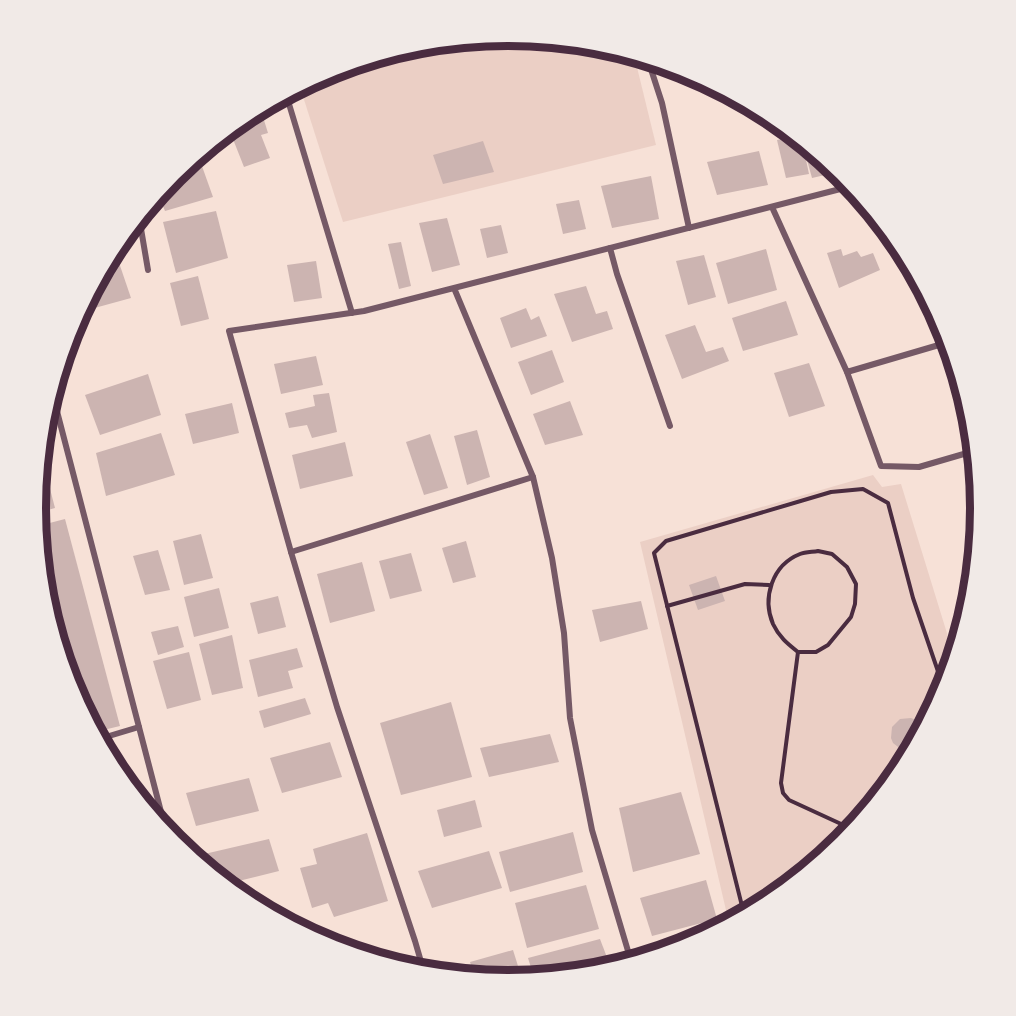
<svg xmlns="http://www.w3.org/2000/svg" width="1016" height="1016" viewBox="0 0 1016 1016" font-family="'Noto Serif',serif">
<rect width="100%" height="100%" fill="#f7e1d7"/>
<!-- green -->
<g fill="#ebcfc5">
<path d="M508,36l92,9 34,10 22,90 -313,77 -43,-135 28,-15 88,-27z"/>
<path d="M873,475l9,12 19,-3 53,172 -10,33 -44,82 -58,71 -72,59 -41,22 -89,-381z"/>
</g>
<!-- building -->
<g fill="#ccb4b1">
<path d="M263,117l5,16 -7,2 9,23 -26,9 -15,-38z"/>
<path d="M795,136l7,5 7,33 -23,4 -9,-38z"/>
<path d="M483,141l11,31 -51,12 -10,-29z"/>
<path d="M807,148h3l28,24 -26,6 -5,-18 4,-1z"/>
<path d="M759,151l9,34 -51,10 -10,-33z"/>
<path d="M198,155l15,42 -48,14 -7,-17 16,-20z"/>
<path d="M651,176l8,43 -47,9 -11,-42z"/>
<path d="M579,200l7,29 -23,5 -7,-30z"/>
<path d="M216,211l12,47 -52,15 -13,-51z"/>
<path d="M447,218l13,47 -28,7 -13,-49z"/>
<path d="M501,225l7,28 -21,5 -7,-29z"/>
<path d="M401,242l10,44 -12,3 -11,-45z"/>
<path d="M114,248l17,50 -51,14z"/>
<path d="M766,249l11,41 -49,14 -12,-41z"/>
<path d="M841,249l2,7 14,-5 4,6 12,-4 7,17 -41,18 -12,-35z"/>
<path d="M704,255l12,42 -28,8 -12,-44z"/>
<path d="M316,261l6,37 -28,4 -7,-37z"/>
<path d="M198,276l11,43 -28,7 -11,-43z"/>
<path d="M586,286l10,28 11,-3 6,18 -41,13 -18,-48z"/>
<path d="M786,301l12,34 -55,16 -11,-33z"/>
<path d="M526,308l5,12 8,-4 8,20 -36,12 -11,-30z"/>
<path d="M695,325l11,27 17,-5 6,14 -47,18 -17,-44z"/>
<path d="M552,350l12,32 -33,13 -13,-33z"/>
<path d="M316,356l7,29 -42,9 -7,-30z"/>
<path d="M809,363l16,43 -36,11 -15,-44z"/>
<path d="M148,374l13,41 -61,20 -15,-40z"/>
<path d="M329,393l8,39 -25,6 -5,-13 -18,3 -4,-15 30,-7 -2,-11z"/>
<path d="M570,401l13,34 -38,10 -12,-31z"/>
<path d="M232,403l7,30 -46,11 -8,-30z"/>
<path d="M477,430l13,47 -23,8 -13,-49z"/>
<path d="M161,433l14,42 -69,21 -10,-43z"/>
<path d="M430,434l18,54 -24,7 -18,-53z"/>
<path d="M345,442l8,34 -53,13 -8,-34z"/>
<path d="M49,485l6,23 -18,5 1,-25z"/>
<path d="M65,519l55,207 -25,6 -22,-42 -30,-112 -5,-52z"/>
<path d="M201,534l12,44 -29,7 -11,-44z"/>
<path d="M466,541l10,36 -23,6 -11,-35z"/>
<path d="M158,550l12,40 -25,5 -12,-39z"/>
<path d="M411,553l11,38 -32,8 -11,-38z"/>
<path d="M362,562l13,49 -45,12 -13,-49z"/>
<path d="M716,576l9,25 -27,9 -9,-25z"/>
<path d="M219,588l10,40 -35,9 -10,-40z"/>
<path d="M278,596l8,31 -28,7 -8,-31z"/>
<path d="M641,601l7,28 -48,13 -8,-32z"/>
<path d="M178,626l6,21 -26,8 -7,-23z"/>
<path d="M232,635l11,53 -31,7 -13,-51z"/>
<path d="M297,648l6,19 -15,4 5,17 -35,9 -9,-37z"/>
<path d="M189,652l12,48 -34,9 -14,-48z"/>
<path d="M305,698l6,16 -47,14 -5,-17z"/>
<path d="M451,702l21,75 -71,18 -21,-72z"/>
<path d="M911,718l5,2 6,9 -10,20 -10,1 -9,-7 -2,-5 1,-11 8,-8z"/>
<path d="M550,734l9,28 -70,15 -9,-29z"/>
<path d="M330,742l12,35 -60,16 -12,-35z"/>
<path d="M249,778l10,33 -63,15 -10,-33z"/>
<path d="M681,792l19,62 -67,18 -14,-64z"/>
<path d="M475,800l7,27 -38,10 -7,-27z"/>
<path d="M573,832l10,40 -73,20 -11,-40z"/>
<path d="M367,833l21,68 -54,16 -6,-14 -16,5 -12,-40 17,-4 -4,-15z"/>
<path d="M269,839l10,32 -53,13 -23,-18 -3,-11z"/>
<path d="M489,851l13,37 -70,20 -14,-37z"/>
<path d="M706,880l11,39 -65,17 -12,-38z"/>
<path d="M586,885l13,44 -72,19 -12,-45z"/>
<path d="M600,939l11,29 -11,3 -66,6 -6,-19z"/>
<path d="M513,950l9,29 -14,1 -33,-3 -5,-15z"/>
</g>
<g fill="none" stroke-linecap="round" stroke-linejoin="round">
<!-- path -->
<g stroke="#4a2c40" stroke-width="4">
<path d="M818,551l14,3 15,13 9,17 -1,20 -4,13 -23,28 -12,7h-18c-10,-8 -19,-15 -25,-28 -11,-26 -1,-59 27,-70 5,-2 13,-2 18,-3z"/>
<path d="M667,606l78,-22 24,1"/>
<path d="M798,652l-17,131 2,10 6,7 63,29"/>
<path d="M744,914l-90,-361 12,-12 165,-49 32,-3 25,14 25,95 31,91"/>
</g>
<!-- minor -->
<g stroke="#755966" stroke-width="6">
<path d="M648,60l14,43 27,125"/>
<path d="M286,94l66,219"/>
<path d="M772,207l75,165 102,-30"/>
<path d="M139,217l9,53"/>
<path d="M610,248l7,26 53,152"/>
<path d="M454,288l79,189 -242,75 -62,-221 135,-20 488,-125"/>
<path d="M847,372l34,94 38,1 55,-16"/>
<path d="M52,392l114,439"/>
<path d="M533,477l19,81 12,75 6,85 22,112 39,131"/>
<path d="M291,552l46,155 78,234 9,31"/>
<path d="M99,739l40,-12"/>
</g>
</g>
<!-- crop -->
<path d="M0 0H1016V1016H0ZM46 508a462 462 0 1 1 924 0a462 462 0 1 1-924 0Z" fill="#f1eae7" fill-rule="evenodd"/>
<path fill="none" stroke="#4a2c40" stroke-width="8" d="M46 508a462 462 0 1 1 924 0a462 462 0 1 1-924 0Z"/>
</svg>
